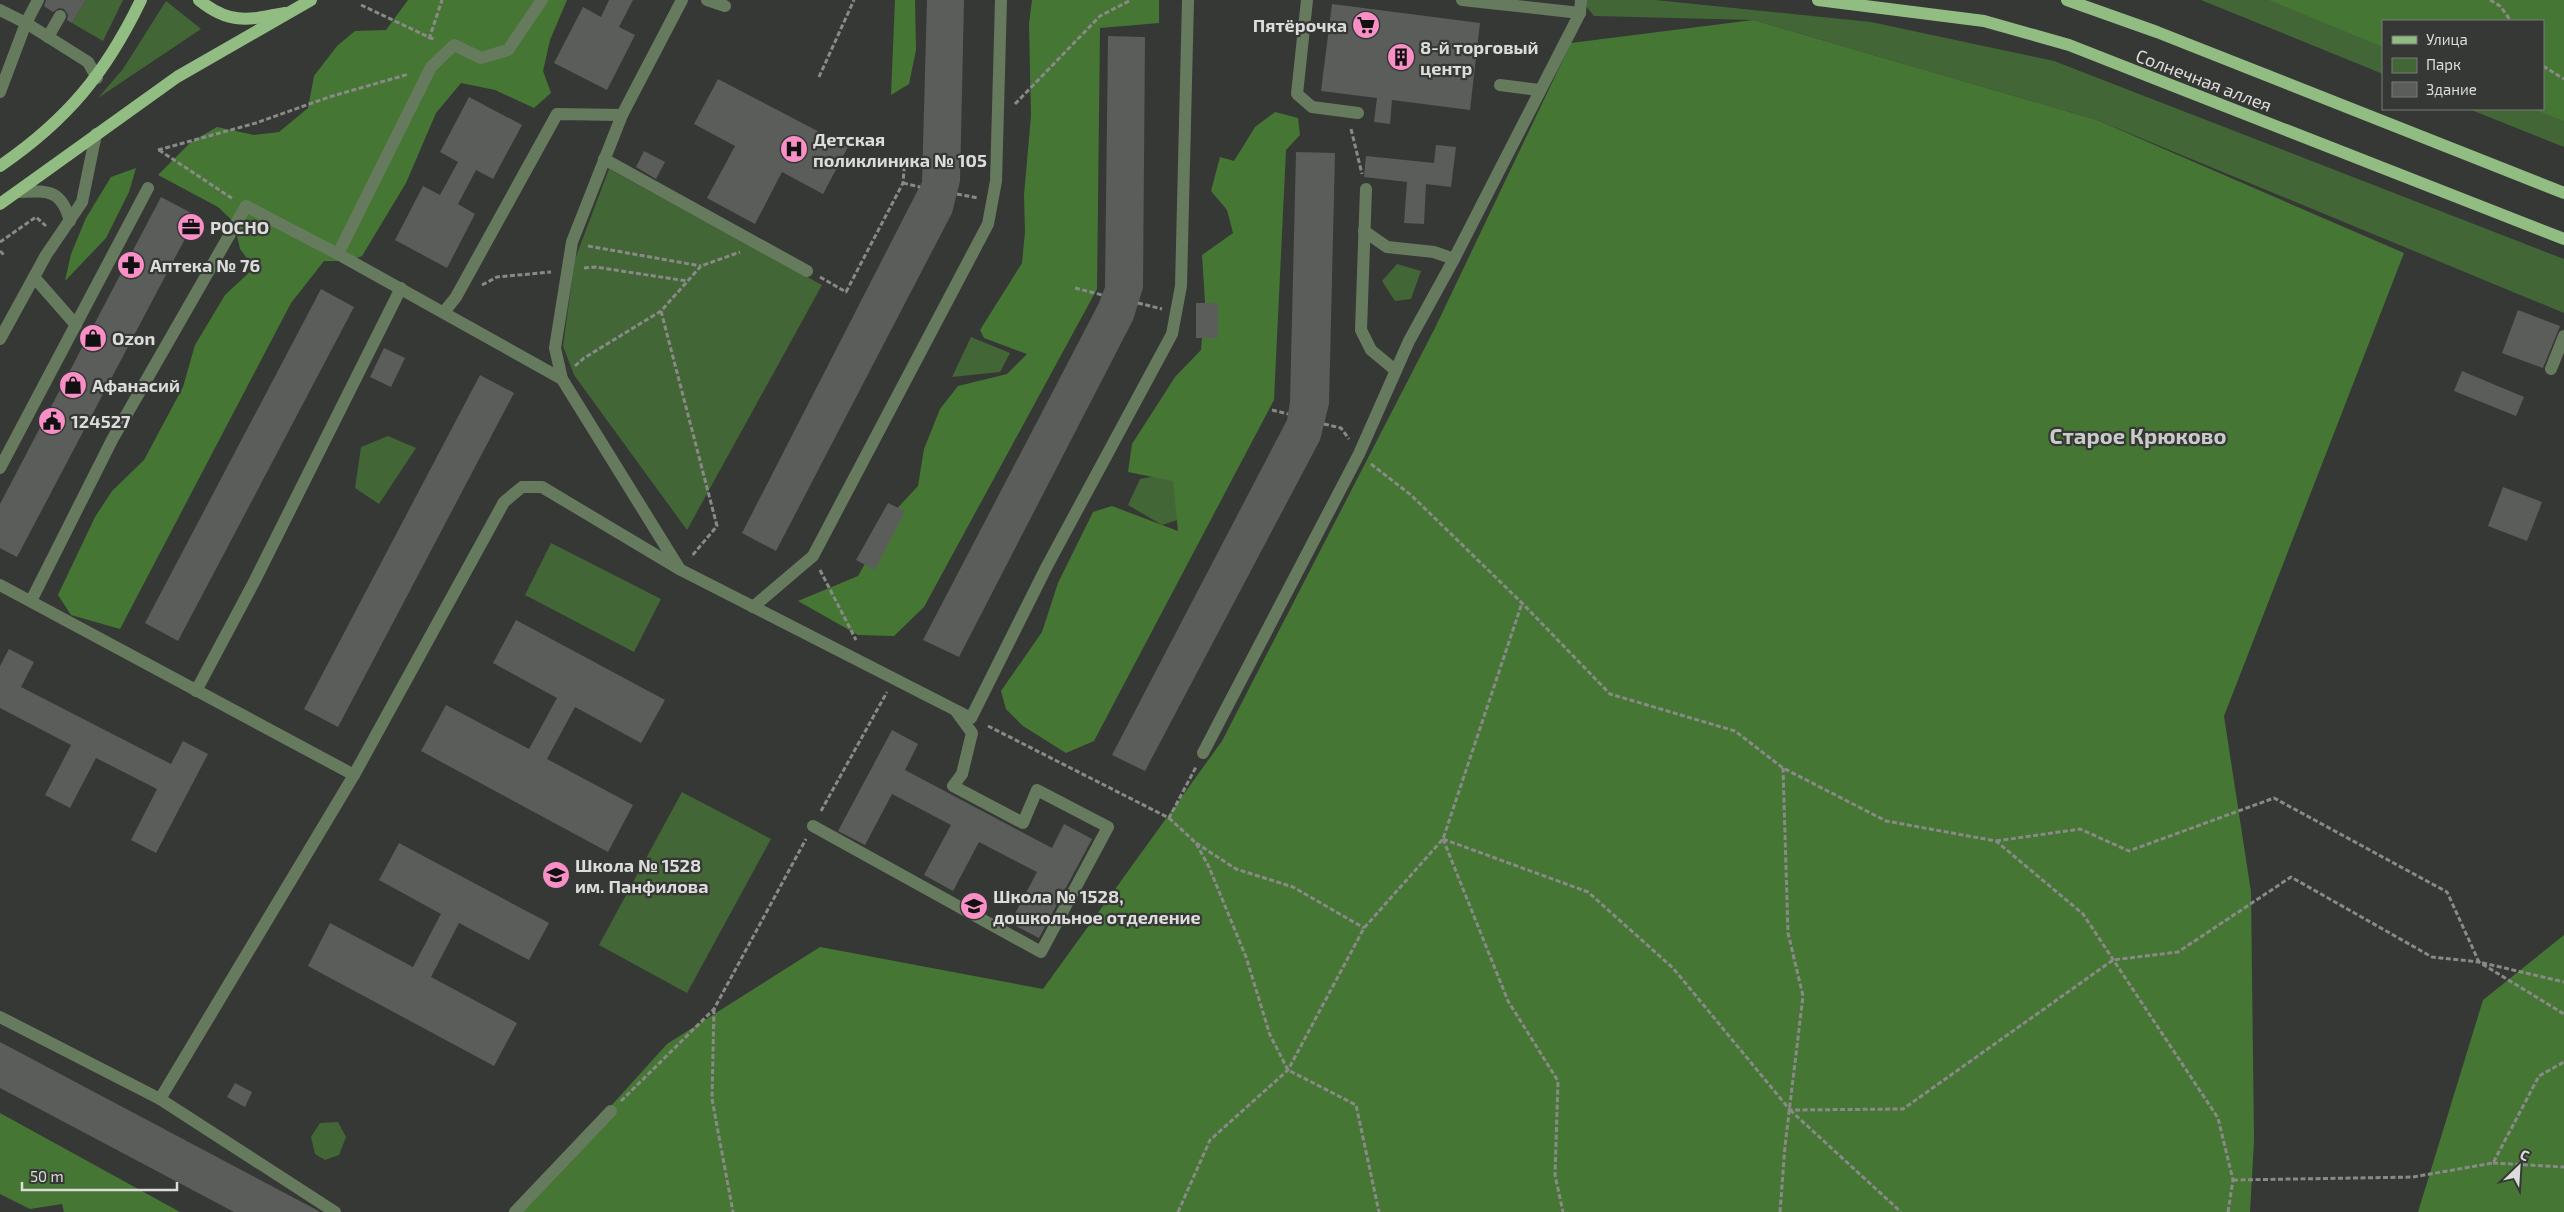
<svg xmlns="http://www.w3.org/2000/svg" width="2564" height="1212" viewBox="0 0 2564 1212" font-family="'Exo 2',sans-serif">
<rect width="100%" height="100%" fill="#363835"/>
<!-- green -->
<g fill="#436636">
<path d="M86,0h37l-20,41 -31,-18z"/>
<path d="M1581,0h74l216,22 183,39 510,198v54l-467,-193 -344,-100 -159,-4z"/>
<path d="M2201,0h363v147l-95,-38h74v-88h-160v53z"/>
<path d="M166,1l35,28 -103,69 25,-29z"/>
<path d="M609,169l213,116 -135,245 -113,-155 -11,-29 12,-87z"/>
<path d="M1397,264l24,7 -10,28 -16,2 -13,-20z"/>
<path d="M971,337l39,16 -10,19 -48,5z"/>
<path d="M388,436l28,12 -37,56 -24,-16 6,-41z"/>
<path d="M1172,473l11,45 -21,7 -34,-20 12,-26z"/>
<path d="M551,543l110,56 -27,53 -109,-57z"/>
<path d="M682,792l89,47 -84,154 -88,-48z"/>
<path d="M338,1122l8,15 -7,18 -14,5 -10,-6 -4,-17 9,-14z"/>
</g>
<!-- forest -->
<g fill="#467634">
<path d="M408,0h159l-17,40 -7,31 8,22 -17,15 -39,-18 -34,-7 -25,30 -30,70 -44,73 -13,5h-25l-33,42 -171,326 -49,-14 -13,-20 37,-78 17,-26 32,-31 39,-73 12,-42 30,-50 29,-27 -14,-19 -6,-27 -16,-15 -60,-32 33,-33 26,-15 37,8 25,-3 29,-24 6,-32 23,-30 18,-15 31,-1z"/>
<path d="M895,0h20l1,50 -7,34 -18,11z"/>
<path d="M1032,0h127v23l-59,5 -3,261 -173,318 -30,29 -36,-1 -60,-34 60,-25 13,-23 6,-23 41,-44 6,-37 16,-40 18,-23 49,-12 20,-20 -43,-16 -4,-8 42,-67 3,-31 -1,-37 7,-79 -2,-92z"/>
<path d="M2269,0h295v121l-31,-12h10v-88h-160v26z"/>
<path d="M1753,20l344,100 307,133 -180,463 27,176 3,249 -4,71h-1735l152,-168 153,-97 223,42 179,-248 213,-413 136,-285z"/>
<path d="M1275,112l23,6 2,17 -14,15 -12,250 -180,341 -28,12 -43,-27 -17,-17 -5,-18 41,-59 16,-49 35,-71 19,-6 66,25 -5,-50 -45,-9 4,-28 43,-67 26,-27 4,-48 -3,-47 31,-22 -6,-23 -16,-19 9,-34 14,4 21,-34z"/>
<path d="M136,168l-7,24 -23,46 -41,43 6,-27 15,-36 25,-41z"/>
<path d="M2564,935v277h-146l65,-212z"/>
<path d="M0,1113l180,99h-116l-2,-8 -32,5 -30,-15z"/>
</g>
<!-- building -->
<g fill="#5b5d5a">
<path d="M46,0h40l-14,23 -5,-3 1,-5 -4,-6 -5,-1 -6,4 -9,-6z"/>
<path d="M609,0h24l-14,27 16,8 -28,55 -53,-27 29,-56 18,10z"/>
<path d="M927,0h37l-4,181 -8,32 -176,338 -34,-18 180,-351z"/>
<path d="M1332,4l148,19 -10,87 -78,-10 -2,24 -16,-2 3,-24 -56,-7z"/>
<path d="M1108,36l37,1 -2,251 -10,32 -174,337 -36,-17 176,-337 6,-16z"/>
<path d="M718,79l130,68 -25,47 -41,-22 -27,52 -48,-26 28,-52 -41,-22z"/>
<path d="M469,97l53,28 -29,54 -17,-9 -18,34 17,10 -28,54 -52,-28 28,-54 17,9 18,-33 -18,-10z"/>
<path d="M1436,145l20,2 -5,40 -25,-3 -2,40 -20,-1 3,-41 -43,-5 2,-21 68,7z"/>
<path d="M644,151l21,11 -9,17 -20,-12z"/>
<path d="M1296,152l39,1 -6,251 -9,36 -175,331 -33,-16 175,-335 3,-18z"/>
<path d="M161,197l36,19 -180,341 -17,-9v-44z"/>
<path d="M321,289l33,18 -176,334 -33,-18z"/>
<rect x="1196" y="303" width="22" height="35"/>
<path d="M2518,310l42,16 -17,42 -41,-15z"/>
<path d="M384,348l21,10 -14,29 -21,-10z"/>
<path d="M2462,371l62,26 -8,19 -62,-25z"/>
<path d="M480,375l34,18 -176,334 -34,-18z"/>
<path d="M2503,487l39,15 -15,39 -39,-15z"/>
<path d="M888,503l17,8 -30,59 -19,-10z"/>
<path d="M516,620l149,80 -24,43 -66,-36 -28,52 86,46 -25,47 -187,-101 25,-46 83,44 28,-51 -64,-35z"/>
<path d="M9,649l25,13 -13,25 150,77 12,-23 25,13 -52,99 -25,-13 26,-51 -61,-31 -26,50 -25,-13 26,-50 -71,-37v-42z"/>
<path d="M892,730l26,14 -13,26 147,78 12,-24 28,15 -53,99 -29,-15 27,-51 -58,-30 -26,49 -29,-16 27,-50 -59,-31 -27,51 -27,-14z"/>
<path d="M399,843l150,80 -20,37 -70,-37 -28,54 86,46 -23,43 -186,-100 22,-43 83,44 28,-53 -62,-34z"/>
<path d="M0,1042l315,167 5,3h-86l-234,-124z"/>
<path d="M235,1083l17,9 -7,15 -18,-10z"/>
</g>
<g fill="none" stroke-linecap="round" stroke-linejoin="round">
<!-- path -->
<g stroke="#898a88" stroke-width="3" stroke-dasharray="5 2.5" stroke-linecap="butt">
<path d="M2490,0l10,6 11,15"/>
<path d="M361,5l74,35"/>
<path d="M429,39l13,-39"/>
<path d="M2543,66l21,13"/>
<path d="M819,77l35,-77"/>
<path d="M1015,104l85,-88 31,-16"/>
<path d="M1351,129l11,45"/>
<path d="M158,150l98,-27 73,-26 80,-23"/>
<path d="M159,150l74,49"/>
<path d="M903,183l17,4"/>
<path d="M957,194l21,4"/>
<path d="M0,242l36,-25 10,9"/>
<path d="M588,246l113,20"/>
<path d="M0,251l5,5"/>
<path d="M584,268l11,-1 92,14"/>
<path d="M820,277l26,15 57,-109 2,-26"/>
<path d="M482,285l15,-8 54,-5"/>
<path d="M1075,288l27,7"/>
<path d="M1138,303l24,6"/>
<path d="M661,311l56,215 -26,31"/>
<path d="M575,366l9,-8 77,-47 40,-45 39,-14"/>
<path d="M1272,410l16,4"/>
<path d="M1324,424l17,4 8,11"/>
<path d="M1371,464l40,31 111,108 88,91 125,37 48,37 103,53 110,20 87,73 135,204 15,62 -5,32"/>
<path d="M820,570l36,70"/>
<path d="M988,726l181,92 27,-51"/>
<path d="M821,811l66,-119"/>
<path d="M1169,818l27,25 13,24 37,90 24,78 18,35 68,35 23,107"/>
<path d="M1443,839l145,53 85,76 117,142 113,-1 210,-149 65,-8 113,-75 141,80 47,5 85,52"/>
<path d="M1443,839l65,162 50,80 -3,94 8,37"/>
<path d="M1996,841l84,-12 49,22 145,-53 173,94 32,70 85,20"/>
<path d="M1196,843l40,26 57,18 71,41"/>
<path d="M714,1009l-2,90 21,113"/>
<path d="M621,1101l93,-92 92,-170"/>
<path d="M1790,1110l111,102"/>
<path d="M2493,1163l71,4"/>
<path d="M2233,1180l180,-3 80,-14 46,-87 25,-14"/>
<path d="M1178,1212l32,-72 78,-70 76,-142 79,-89 79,-236"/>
<path d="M1780,1212l5,-66 18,-150 -15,-63 -5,-165"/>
</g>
<!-- minor -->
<g stroke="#667b5e" stroke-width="12">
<path d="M707,0l18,6"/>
<path d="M1307,0l-10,94 15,13 46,6"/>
<path d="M1462,0l118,13"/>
<path d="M0,10l26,13 62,39 9,16"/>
<path d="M48,37l12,-21"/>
<path d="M1500,85l39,5"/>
<path d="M0,92l26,-69 12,-23"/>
<path d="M604,159l203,112"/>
<path d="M1366,189l-5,141 10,20 24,20"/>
<path d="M17,192c30,-1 44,-4 53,29"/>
<path d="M1364,231l23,16 47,5 20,7"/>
<path d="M338,254l93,-187 23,-22 27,13 27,-8 34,-50"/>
<path d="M34,277l42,48"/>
<path d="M444,312l12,-15 101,-183 65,1"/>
<path d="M0,339l46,-84 36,-53 14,-68"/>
<path d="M2551,369l13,-33"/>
<path d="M0,468l148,-280"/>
<path d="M679,568l-117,-189 -7,-31 17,-106 50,-127 60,-115"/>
<path d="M0,585l354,190"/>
<path d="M31,601l81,-161 134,-234 92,48 224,125"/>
<path d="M753,607l60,-51 175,-332 8,-43 5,-181"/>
<path d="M196,691l58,-109 147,-294"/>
<path d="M1203,753l156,-299 50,-113 45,-82 126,-246 1,-13"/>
<path d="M813,826l228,126 67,-125 -71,-37 -14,33 -70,-37 9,-12 10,-41 -16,-22"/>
<path d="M0,1017l160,82 175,113"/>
<path d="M160,1099l194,-324 150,-273 18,-15h20l139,83 290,148 76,-152 125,-232 9,-48 7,-286"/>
<path d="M515,1212l96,-101"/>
</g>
<!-- major -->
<g stroke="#91bc82" stroke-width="12">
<path d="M199,0c31,25 49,20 86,13"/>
<path d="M1818,0l166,21 85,24 495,194"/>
<path d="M2067,0l90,32 407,161"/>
<path d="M0,166c67,-46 106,-93 141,-166"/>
<path d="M0,204l177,-127 134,-77"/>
</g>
</g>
<!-- icons -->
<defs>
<g id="supermarket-disc" transform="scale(1.4375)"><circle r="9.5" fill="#fa8fc8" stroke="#363835"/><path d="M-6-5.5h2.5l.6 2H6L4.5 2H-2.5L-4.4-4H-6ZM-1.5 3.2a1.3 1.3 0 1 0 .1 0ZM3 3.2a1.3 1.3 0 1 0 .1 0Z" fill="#111"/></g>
<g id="building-disc" transform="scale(1.4375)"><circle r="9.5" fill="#fa8fc8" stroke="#363835"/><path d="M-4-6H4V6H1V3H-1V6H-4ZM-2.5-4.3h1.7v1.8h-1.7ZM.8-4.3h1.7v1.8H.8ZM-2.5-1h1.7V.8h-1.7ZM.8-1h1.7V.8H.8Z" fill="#111"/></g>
<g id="hospital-disc" transform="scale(1.4375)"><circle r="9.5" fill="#fa8fc8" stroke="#363835"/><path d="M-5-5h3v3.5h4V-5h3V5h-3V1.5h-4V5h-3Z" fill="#111"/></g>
<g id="office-disc" transform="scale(1.4375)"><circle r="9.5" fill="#fa8fc8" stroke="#363835"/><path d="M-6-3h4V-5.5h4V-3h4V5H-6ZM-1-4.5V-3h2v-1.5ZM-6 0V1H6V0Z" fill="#111"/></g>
<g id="pharmacy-disc" transform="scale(1.4375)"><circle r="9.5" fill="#fa8fc8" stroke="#363835"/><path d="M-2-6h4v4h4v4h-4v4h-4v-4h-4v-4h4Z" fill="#111"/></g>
<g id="shop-disc" transform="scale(1.4375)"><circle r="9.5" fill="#fa8fc8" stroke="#363835"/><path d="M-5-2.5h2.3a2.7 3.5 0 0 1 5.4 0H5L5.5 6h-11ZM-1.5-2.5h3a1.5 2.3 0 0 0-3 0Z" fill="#111"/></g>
<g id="civic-disc" transform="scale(1.4375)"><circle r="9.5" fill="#fa8fc8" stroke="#363835"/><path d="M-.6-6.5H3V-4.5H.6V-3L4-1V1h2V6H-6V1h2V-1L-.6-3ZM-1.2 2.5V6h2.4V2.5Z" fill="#111"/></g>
<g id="school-disc" transform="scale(1.4375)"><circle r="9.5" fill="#fa8fc8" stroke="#363835"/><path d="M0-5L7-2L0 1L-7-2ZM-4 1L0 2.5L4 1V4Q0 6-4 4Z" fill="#111"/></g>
</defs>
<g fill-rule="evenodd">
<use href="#supermarket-disc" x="1366" y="25"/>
<use href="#building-disc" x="1401" y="57"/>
<use href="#hospital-disc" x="794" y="149"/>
<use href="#office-disc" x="191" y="227"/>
<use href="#pharmacy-disc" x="131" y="265"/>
<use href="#shop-disc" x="93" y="338"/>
<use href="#shop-disc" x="73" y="385"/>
<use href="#civic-disc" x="52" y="421"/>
<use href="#school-disc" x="556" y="875"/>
<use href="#school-disc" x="974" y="906"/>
</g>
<g text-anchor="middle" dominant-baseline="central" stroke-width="4.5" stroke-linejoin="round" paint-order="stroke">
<!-- poi labels -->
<g font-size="18" font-weight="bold" fill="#dcdddb" stroke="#363835" text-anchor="start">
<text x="1347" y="25" text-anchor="end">Пятёрочка</text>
<text x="1420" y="47">8-й торговый<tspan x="1420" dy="21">центр</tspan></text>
<text x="813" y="139">Детская<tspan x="813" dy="21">поликлиника № 105</tspan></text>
<text x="210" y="227">РОСНО</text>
<text x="150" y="265">Аптека № 76</text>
<text x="112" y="338">Ozon</text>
<text x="92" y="385">Афанасий</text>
<text x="71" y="421">124527</text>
<text x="575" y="865">Школа № 1528<tspan x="575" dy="21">им. Панфилова</tspan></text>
<text x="993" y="896">Школа № 1528,<tspan x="993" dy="21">дошкольное отделение</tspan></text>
</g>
<!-- street labels -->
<g font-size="18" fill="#dcdddb" stroke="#363835">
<text transform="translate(2204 80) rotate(21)">Солнечная аллея</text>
</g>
<!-- district labels -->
<g font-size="22" font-weight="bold" fill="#c9ccc8" stroke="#363835">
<text x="2138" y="435">Старое Крюково</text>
</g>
</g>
<!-- legend -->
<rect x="2382" y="20" width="162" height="90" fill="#363835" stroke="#787a77"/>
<rect x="2392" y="36" width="25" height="8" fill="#91bc82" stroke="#787a77"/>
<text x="2426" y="45" font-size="15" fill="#dcdddb">Улица</text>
<rect x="2392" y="58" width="25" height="15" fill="#436636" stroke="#787a77"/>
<text x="2426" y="70" font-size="15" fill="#dcdddb">Парк</text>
<rect x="2392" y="82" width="25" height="15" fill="#5b5d5a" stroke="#787a77"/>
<text x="2426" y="95" font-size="15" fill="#dcdddb">Здание</text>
<!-- north arrow -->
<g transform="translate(2519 1167) rotate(25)" stroke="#363835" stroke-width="4" paint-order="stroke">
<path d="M0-4L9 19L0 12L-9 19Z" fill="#dcdddb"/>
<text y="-8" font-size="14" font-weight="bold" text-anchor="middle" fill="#dcdddb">С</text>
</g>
<!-- scale -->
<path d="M22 1182v8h155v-8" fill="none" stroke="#dcdddb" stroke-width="2.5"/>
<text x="30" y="1182" font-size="15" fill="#dcdddb" stroke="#363835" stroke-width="4" paint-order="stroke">50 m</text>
</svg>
